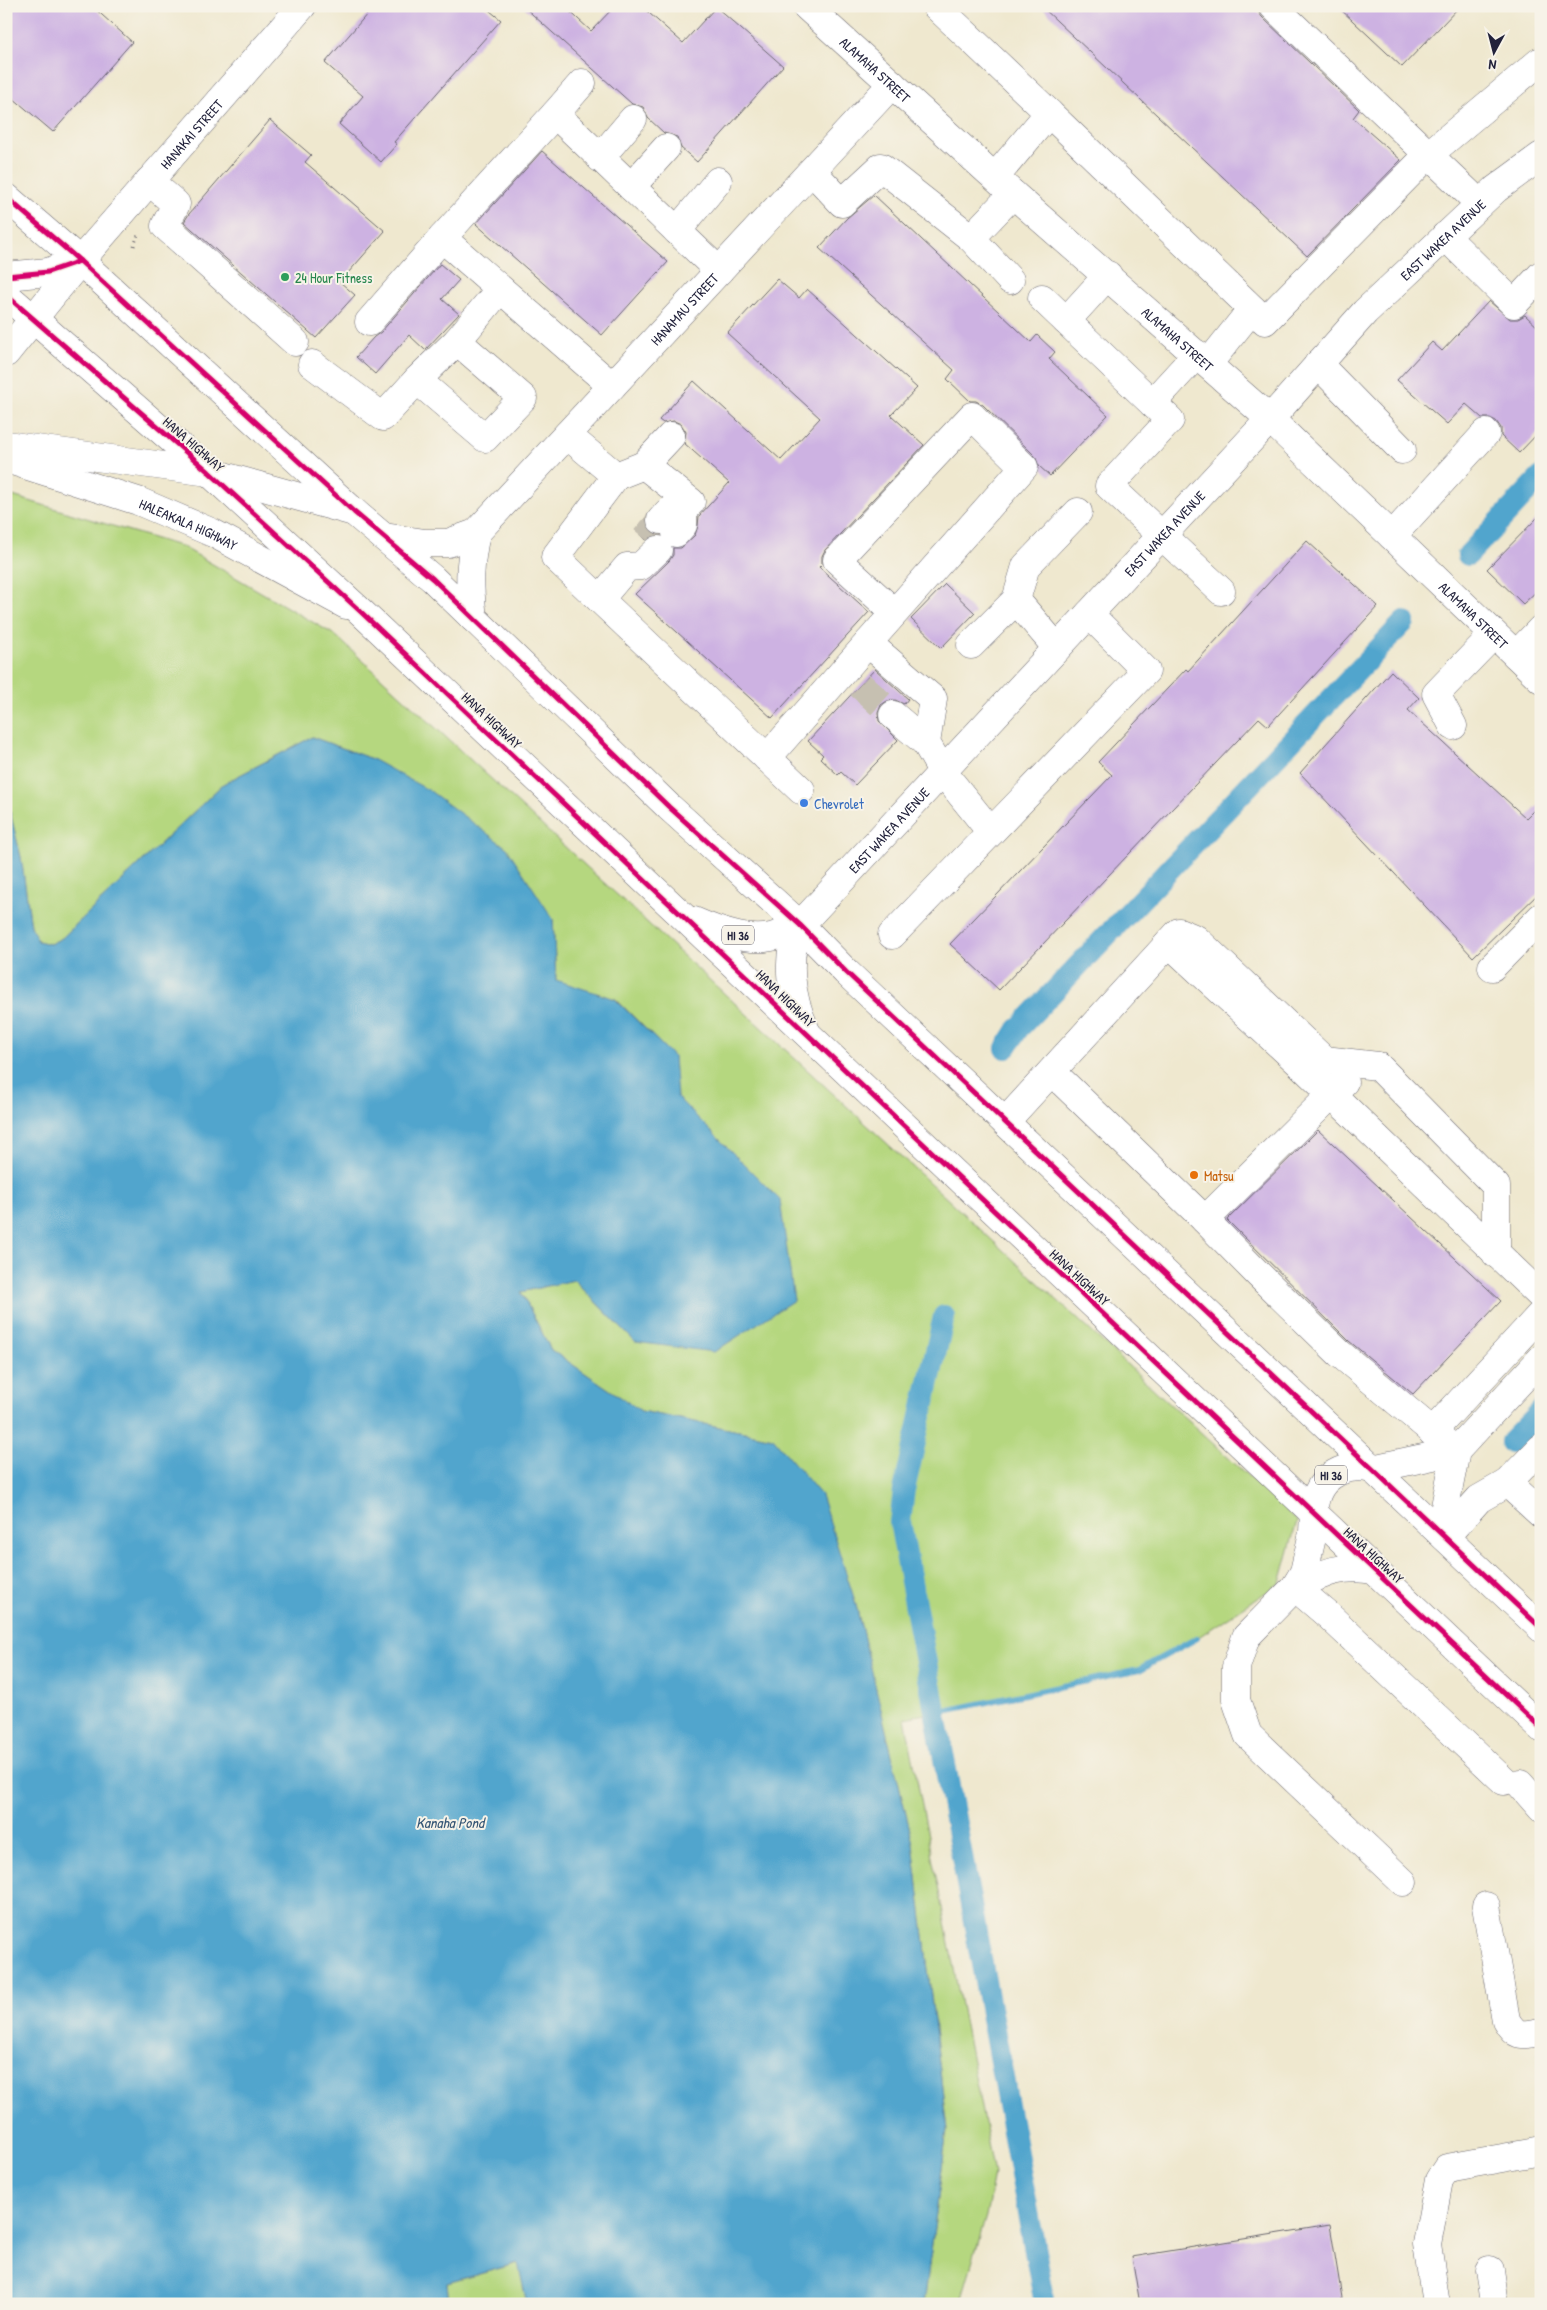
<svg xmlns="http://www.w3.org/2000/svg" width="1547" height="2310" viewBox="0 0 1547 2310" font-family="'Patrick Hand',sans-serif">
<rect width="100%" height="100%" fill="#f7f3e8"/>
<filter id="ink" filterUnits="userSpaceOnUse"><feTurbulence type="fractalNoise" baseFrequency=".02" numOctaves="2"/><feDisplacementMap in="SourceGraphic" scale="10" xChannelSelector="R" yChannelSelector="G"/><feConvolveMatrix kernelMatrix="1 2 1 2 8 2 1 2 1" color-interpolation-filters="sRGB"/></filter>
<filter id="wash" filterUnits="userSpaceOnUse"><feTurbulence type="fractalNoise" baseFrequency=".0096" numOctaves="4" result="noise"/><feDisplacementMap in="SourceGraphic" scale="20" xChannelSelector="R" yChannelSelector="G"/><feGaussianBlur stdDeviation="1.12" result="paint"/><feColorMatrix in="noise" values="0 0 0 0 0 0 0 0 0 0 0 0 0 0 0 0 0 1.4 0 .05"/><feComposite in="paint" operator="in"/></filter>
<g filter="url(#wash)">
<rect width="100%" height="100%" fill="#efe8cf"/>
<!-- green -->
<g fill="#b5d77f" stroke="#6c7c5d">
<path d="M6,494l177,53 152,88 962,886 -17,62 -83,55 -58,32 -39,9 -195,39 89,456 -8,42 -26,88h-36l23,-174 -34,-286 -58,-243 -82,-163 -132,-27 -90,-61 -30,-58 53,-12 61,62 145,-142 -104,-103 -2,-40 -58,-58 -60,-18 -3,-62 -181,-160 -60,-22 -89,47 -161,154 -12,6 -12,-3 -7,-15 -10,-69 -15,-61z"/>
<path d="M519,2263l8,41h-78l-2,-21z"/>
</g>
<!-- water -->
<path fill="#51a5cd" stroke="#3a6484" d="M312,737l60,22 58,32 77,57 46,71 3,61 59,19 59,58 3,40 103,103 14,100 -80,52 -79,-10 -61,-62 -53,12 30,58 90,61 132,27 48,57 34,106 58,242 34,287 -23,174h-397l-9,-41 -71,20 2,21h-443v-1508l15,61 10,69 7,15 12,3 12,-6 161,-154z"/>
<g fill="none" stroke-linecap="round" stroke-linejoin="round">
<!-- stream -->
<path stroke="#51a5cd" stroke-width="6" d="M935,1713l204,-43 58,-32"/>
<!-- canal -->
<g stroke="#51a5cd" stroke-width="22">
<path d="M1468,555l73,-78"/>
<path d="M1006,1048l12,-19 386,-407"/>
<path d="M944,1316l-40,174 -4,32 145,782"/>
<path d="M1511,1442l30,-31"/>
</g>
</g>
<g id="blocks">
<!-- building -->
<g fill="#cdb2e2">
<path d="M6,6h86l40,36 -79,90 -47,-40z"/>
<path d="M374,6h110l17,14 -107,122 3,2 -16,18 -42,-38 24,-28 -38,-33z"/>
<path d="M523,6h41l27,25 24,-25h26l42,37 33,-36 67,59 -86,96 -16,-14 -4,-11 -13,-4 -16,-15 -5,-11 -11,-3z"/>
<path d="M1041,6h213l8,11 97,93 -6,8 48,42 -94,96z"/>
<path d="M1337,6h123l-58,61z"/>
<path d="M270,120l41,35 -6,7 80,69 -45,51 15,13 -39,43 -132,-116 5,-8z"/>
<path d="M542,151l126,111 -66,73 -126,-111z"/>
<path d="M874,195l157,147 6,-7 18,17 -6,7 59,56 -58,61 -11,-10 -4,-10 -52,-51 -7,-4h-6l-23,-22 7,-9 -135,-122 28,-30z"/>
<path d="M440,264l19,16 -17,19 17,15 -34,36 -16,-15 -34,39 -19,-17 18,-20 7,-5z"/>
<path d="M777,279l22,19 8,-9 110,99 -26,27 33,30 -99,105 -3,6v8l-3,3 50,45 -97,106 -137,-124 34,-33 4,-6v-7h8l14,-13 3,-9 1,-10 30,-33 -45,-40 2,-11 -5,-8 -7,-3 -11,2 -4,-3 35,-39 87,79 39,-42 -93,-85z"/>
<path d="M1489,301l21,18h8l7,-4 16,15v100l-22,23 -18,-17v-8l-5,-7 -6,-3h-8l-16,-14 -19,20 -50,-44 35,-38 10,9z"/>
<path d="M1541,514v73l-18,17 -36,-35z"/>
<path d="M647,527l10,8 -11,5 -6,-6z"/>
<path d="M1307,541l71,65 -110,120 -9,-8 -260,272 -49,-46 162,-169 -14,-13 88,-93 2,2z"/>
<path d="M945,584l30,29 -34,35 -30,-29z"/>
<path d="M875,669l33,30 -4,5 -9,-4 -8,1 -6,4 -3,8 1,8 19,19 -43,45 -14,-13 -3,3 -18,-17 3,-3 -15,-14z"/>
<path d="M1391,671l28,27 -11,12 118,108 15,-15v88l-68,66 -173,-184z"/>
<path d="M1318,1130l183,171 -88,93 -64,-53 -122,-121z"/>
<path d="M1330,2225l13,79h-203l-8,-47z"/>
</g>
</g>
</g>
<g filter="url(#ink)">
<use href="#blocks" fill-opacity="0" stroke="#6a676f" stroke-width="1"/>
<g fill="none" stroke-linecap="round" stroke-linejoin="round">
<!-- minor-tunnel -->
<g stroke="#c6c0b1" stroke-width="28" stroke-dasharray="28 14" stroke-linecap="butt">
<path d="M645,539l16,-19"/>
<path d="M860,685l33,30"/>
</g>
<!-- minor casing -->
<g stroke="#6a676f" stroke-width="29">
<g id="minor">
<path id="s1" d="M806,6l207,188 257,225 271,260"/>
<path d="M936,6l113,107"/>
<path d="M1273,6l207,198"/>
<path d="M582,83l-27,31 164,157"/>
<path d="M555,114l-113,124 170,148"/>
<path d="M600,158l33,-39"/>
<path d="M812,171l30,32 39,-36 90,71 39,42"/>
<path d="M996,176l53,-63 216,208 163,-166 111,-93"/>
<path d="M149,181l27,23 -11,22 130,116"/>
<path d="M631,187l35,-39"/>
<path d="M677,231l41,-50"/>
<path d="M1445,236l69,68 27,-29"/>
<path d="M971,238l42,-44"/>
<path id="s2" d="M80,261l222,-255"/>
<path d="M1042,298l128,122 -61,66 112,105"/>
<path d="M1066,321l42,-46"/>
<path d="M369,322l73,-84"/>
<path d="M6,353l28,-35"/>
<path d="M312,364l71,53 34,-37 68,58 38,-40 -66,-57 43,-52"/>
<path d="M1208,364l44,-55"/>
<path d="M1318,364l84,86"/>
<path d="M417,380l40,-39"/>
<path d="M1152,403l45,-49"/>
<path d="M567,435l49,41 -61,81 246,233"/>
<path d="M6,445l203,27 145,40"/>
<path id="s3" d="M6,459l132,42 75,32 133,72"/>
<path d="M644,465l27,-29"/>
<path d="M616,476l28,-11 47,37 -8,8"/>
<path d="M661,520l7,-8 15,-2v15l-7,8"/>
<path d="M1392,536l94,-103"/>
<path id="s4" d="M384,537l41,6h23l28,-10 416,-449"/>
<path d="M600,599l27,-32 14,-1 17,-16"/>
<path d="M1016,600l10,-34 52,-54"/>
<path d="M473,618c-4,-33 -4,-52 3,-85"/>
<path d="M868,643l156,-176 -52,-51 -135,144 57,52"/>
<path d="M971,645l45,-45 41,48"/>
<path d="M1516,655l25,-26"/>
<path d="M893,715l33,28"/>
<path d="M1453,726l-17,-32 58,-60"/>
<path d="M767,758l101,-115 65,56 -7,44 16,28 49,61"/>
<path id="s5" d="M800,925l470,-506 95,-107 131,-123 45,-33"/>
<path d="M892,935l254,-264 -57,-57"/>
<path d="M1169,943l128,118 244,235"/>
<path d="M1492,967l49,-50"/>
<path d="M1052,1072l145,140 62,63 80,78 117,98"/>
<path d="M1005,1122l174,-190 17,7 128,121 54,6 118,120v68"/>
<path d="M1205,1220l139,-138"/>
<path d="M1432,1432l109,-118"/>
<path d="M1372,1469l84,-18"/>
<path d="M1507,1483l34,-35"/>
<path d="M1314,1513l-1,20 -9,39 -9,15 -49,50 -10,30v33l12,35 155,147"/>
<path d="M1440,1532l16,-81 85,-92"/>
<path d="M1445,1537l34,-38 28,-16 34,31"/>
<path d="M1295,1587l34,29 175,165"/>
<path d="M1295,1587c29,-14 46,-23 79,-17"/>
<path d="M1520,1784l21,24"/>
<path d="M1486,1906l20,114c10,18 16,15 35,12"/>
<path d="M1490,2270l5,34"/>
<path d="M1436,2304l-9,-60 12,-64 8,-12 94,-17"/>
</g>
</g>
<!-- major casing -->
<g stroke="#6a676f" stroke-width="29">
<g id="major">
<path d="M6,197l74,64 274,251 79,67 236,228 131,118 46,47 695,656"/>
<path d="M6,276l42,-4 32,-11"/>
<path d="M6,295l203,177 152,140 1180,1116"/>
<path d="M34,318l46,-57"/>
<path d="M694,921c23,10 52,21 77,16 10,-2 20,-8 29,-12"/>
<path d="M800,925c-16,33 -9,73 6,106"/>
<path d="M1314,1513c-1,-32 27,-52 58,-44"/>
</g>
</g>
<!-- path -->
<path stroke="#6a676f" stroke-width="3" stroke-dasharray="1 4" stroke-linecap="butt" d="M134,246l5,-14"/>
<!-- minor -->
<use href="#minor" stroke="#fff" stroke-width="28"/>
<!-- major -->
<use href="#major" stroke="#fff" stroke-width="28"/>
<!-- cycleway casing -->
<g stroke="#f7f3e8" stroke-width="8">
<g id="cycleway">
<path d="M6,197l74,64 274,251 79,67 236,228 131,118 46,47 695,656"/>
<path d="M6,276l42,-4 32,-11"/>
<path d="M6,295l203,177 152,140 1180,1116"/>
</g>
</g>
<!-- cycleway -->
<use href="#cycleway" stroke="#d6006c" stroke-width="5"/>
</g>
</g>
<!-- markers -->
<circle fill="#2e9e5b" stroke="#f7f3e8" stroke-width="2" cx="285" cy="277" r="5"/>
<circle fill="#3f7fe0" stroke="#f7f3e8" stroke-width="2" cx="804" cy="803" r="5"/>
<circle fill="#e8710a" stroke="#f7f3e8" stroke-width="2" cx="1194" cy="1175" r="5"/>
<g text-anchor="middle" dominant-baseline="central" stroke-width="4" stroke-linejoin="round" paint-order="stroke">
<!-- shield labels -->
<g fill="#f7f3e8" stroke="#62616f" stroke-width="1">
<rect x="722" y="925.5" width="32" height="19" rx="4"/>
<rect x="1315" y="1465.5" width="32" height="19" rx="4"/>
</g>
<g font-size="12" font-weight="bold" fill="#22223b">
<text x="738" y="935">HI 36</text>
<text x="1331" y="1475">HI 36</text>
</g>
<!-- street labels -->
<g font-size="14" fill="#22223b" stroke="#f7f3e8">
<text stroke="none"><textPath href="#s1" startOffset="94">ALAMAHA STREET</textPath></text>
<text stroke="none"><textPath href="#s2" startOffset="169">HANAKAI STREET</textPath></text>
<text stroke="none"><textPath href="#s5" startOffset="940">EAST WAKEA AVENUE</textPath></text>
<text stroke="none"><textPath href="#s4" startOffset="400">HANAMAU STREET</textPath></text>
<text stroke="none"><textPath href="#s1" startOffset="499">ALAMAHA STREET</textPath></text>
<text transform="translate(194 444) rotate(41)">HANA HIGHWAY</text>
<text stroke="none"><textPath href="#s3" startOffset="194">HALEAKALA HIGHWAY</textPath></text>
<text stroke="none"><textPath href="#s5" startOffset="535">EAST WAKEA AVENUE</textPath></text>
<text stroke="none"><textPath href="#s1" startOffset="904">ALAMAHA STREET</textPath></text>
<text transform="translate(492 720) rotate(43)">HANA HIGHWAY</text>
<text stroke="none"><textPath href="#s5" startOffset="130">EAST WAKEA AVENUE</textPath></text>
<text transform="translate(786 998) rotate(44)">HANA HIGHWAY</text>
<text transform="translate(1080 1277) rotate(43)">HANA HIGHWAY</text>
<text transform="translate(1374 1555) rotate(43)">HANA HIGHWAY</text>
</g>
<!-- leisure labels -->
<g font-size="14" fill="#27864d" stroke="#f7f3e8" text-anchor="start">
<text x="295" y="277">24 Hour Fitness</text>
</g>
<!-- shop labels -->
<g font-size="14" fill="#366cbe" stroke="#f7f3e8" text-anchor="start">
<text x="814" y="803">Chevrolet</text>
</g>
<!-- food labels -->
<g font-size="14" fill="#c56008" stroke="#f7f3e8" text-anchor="start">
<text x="1204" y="1175">Matsu</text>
</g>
<!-- water labels -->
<g font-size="15" font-style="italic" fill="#355675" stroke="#f7f3e8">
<text x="450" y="1822">Kanaha Pond</text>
</g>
</g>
<!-- margin -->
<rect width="1547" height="2310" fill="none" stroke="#f7f3e8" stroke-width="25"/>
<!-- north arrow -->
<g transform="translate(1494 52) rotate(187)" stroke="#f7f3e8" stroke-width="4" paint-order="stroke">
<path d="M0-4L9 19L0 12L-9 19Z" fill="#22223b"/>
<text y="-8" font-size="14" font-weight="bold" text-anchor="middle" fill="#22223b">N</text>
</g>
</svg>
